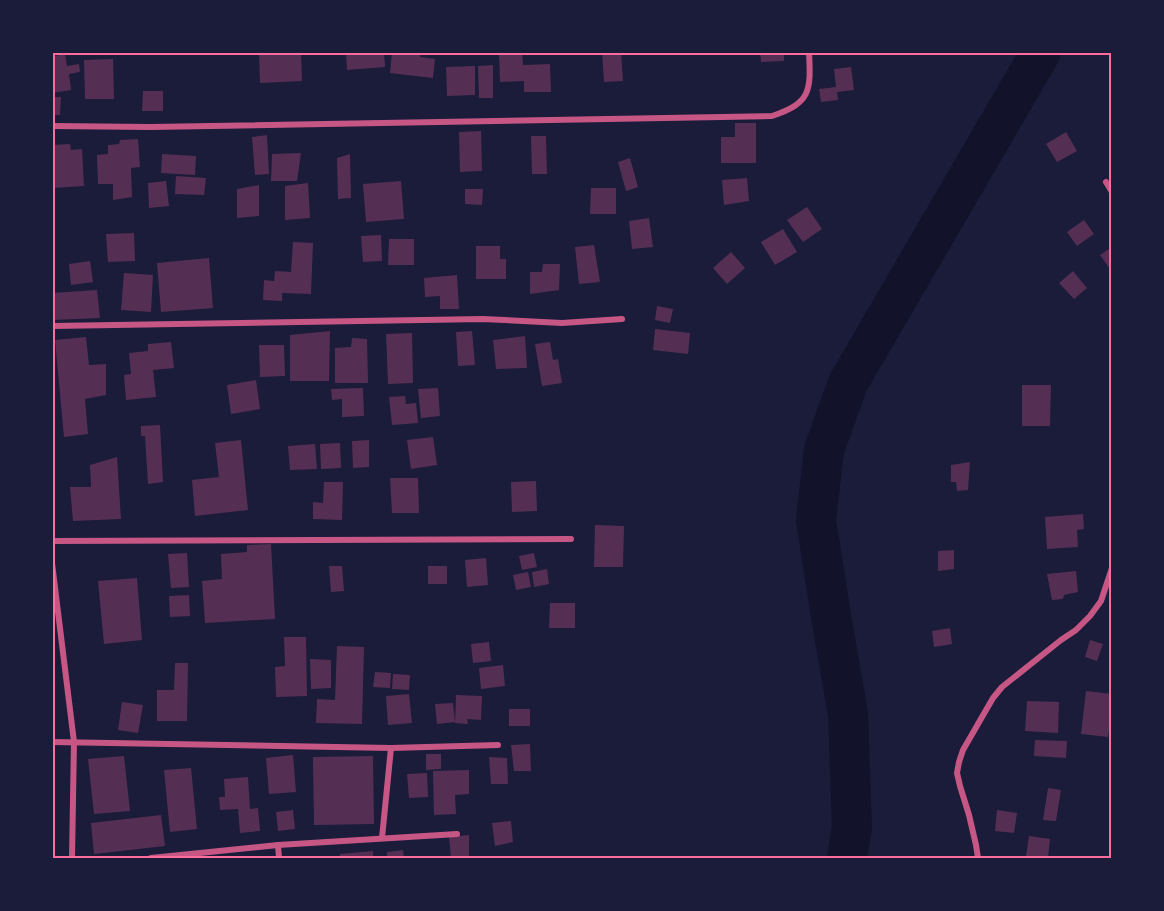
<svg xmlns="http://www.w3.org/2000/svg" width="1164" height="911" viewBox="0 0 1164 911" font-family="'Crimson Pro',serif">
<rect width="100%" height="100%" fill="#1b1b3a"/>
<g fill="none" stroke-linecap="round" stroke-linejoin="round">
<!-- river -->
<path stroke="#12122b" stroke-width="40" d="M847,858l5,-31 -4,-113 -17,-98 -15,-96 8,-70 24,-67 193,-331"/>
</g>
<!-- building -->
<g fill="#542f53">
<path d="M52,52h3v4l10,-2 2,12 12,-2 1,8 -11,2 2,16 -19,3z"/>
<path d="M259,52h42l1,29 -42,2z"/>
<path d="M346,52h38l1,15 -38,3z"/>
<path d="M392,52h29l-1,5 15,2 -2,19 -43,-5z"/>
<path d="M499,52h23l1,13 27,-1 1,28h-27v-11l-24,1z"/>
<path d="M602,52h19l2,29 -19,1z"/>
<path d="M760,52h24v9l-23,1z"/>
<path d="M113,59l1,40h-29l-1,-39z"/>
<path d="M493,65v33h-14l-1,-32z"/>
<path d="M475,66v29l-28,1 -1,-29z"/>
<path d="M851,67l3,23 -17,2 1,8 -17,2 -2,-13 17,-2 -2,-18z"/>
<path d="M143,91h20v20h-21z"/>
<path d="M52,97h9l-1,18h-8z"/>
<path d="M735,123h21v40h-35v-26h14z"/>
<path d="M481,131l1,40 -22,1 -1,-40z"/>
<path d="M1066,132l11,19 -20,11 -11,-18z"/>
<path d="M267,135l2,39 -14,1 -3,-38z"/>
<path d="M531,136h15l1,38h-15z"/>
<path d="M138,139l2,28 -9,1 1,29 -19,3v-16h-15l-1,-29 11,-1v-9l11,-1 1,-4z"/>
<path d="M70,144l1,6 11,-1 2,37 -31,2 -1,-43z"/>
<path d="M301,153l-4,28h-26l1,-27z"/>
<path d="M162,154l34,2 -1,19 -34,-2z"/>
<path d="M350,154l1,44 -13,1 -1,-41z"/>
<path d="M630,158l8,29 -12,4 -8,-29z"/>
<path d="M176,176l30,2 -2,17 -29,-1z"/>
<path d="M747,178l2,23 -25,4 -2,-25z"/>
<path d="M166,181l3,25 -20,2 -1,-25z"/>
<path d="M401,181l3,38 -38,3 -3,-38z"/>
<path d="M308,183l2,35 -25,2v-34z"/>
<path d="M259,185v31l-22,2v-29z"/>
<path d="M591,188h25v26h-26z"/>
<path d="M465,189h18l-1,16 -17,-1z"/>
<path d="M807,207l15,22 -19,13 -16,-22z"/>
<path d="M649,218l4,29 -21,2 -3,-28z"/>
<path d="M1084,220l10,14 -17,12 -10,-14z"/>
<path d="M783,229l14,23 -22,13 -14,-23z"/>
<path d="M134,233l1,28 -27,1 -2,-28z"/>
<path d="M381,235l1,26 -19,1 -2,-26z"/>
<path d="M389,239h25v26h-26z"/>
<path d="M293,242l20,1 -2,51 -29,-1v8l-19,-1 1,-20 10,1 1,-10 16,1z"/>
<path d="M594,245l6,37 -21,2 -4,-37z"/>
<path d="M476,246h24v13h6v20h-30z"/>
<path d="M1112,247v25l-12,-17z"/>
<path d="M731,252l14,16 -18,16 -14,-16z"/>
<path d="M209,258l4,50 -52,4 -4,-49z"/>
<path d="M90,261l3,21 -22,3 -2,-21z"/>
<path d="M543,264h17l-1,26 -29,4v-22h12z"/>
<path d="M1073,271l14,17 -13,11 -15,-16z"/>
<path d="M124,273l29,2 -2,37 -30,-2z"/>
<path d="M457,275l2,34h-19v-13l-15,1 -1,-19z"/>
<path d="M97,290l3,28 -47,2 -1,-27z"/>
<path d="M657,306l16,3 -3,14 -15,-3z"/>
<path d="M655,329l35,4 -2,21 -35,-4z"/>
<path d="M330,331l-1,50h-39v-46z"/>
<path d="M472,331l3,34 -17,1 -2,-34z"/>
<path d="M412,333l1,50 -25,1 -2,-50z"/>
<path d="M525,336l2,32 -31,1 -3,-29z"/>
<path d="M86,337l3,28 17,-1v31l-21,4 3,35 -24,3 -9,-97z"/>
<path d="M352,338l15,1 1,44h-33v-35l16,-1z"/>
<path d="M171,342l3,26 -21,2 3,27 -30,3 -2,-25 7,-1 -2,-21 19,-2v-7z"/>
<path d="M550,342l3,18 5,-1 4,24 -20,3 -7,-42z"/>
<path d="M259,345h25l1,31 -25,1z"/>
<path d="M256,380l4,29 -29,5 -4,-29z"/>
<path d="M1022,385h29l-1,41h-28z"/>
<path d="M363,388l1,28 -22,1v-18l-10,1 -1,-11z"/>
<path d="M438,388l2,28 -19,2 -3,-29z"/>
<path d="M405,396l1,8 10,-1 2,20 -26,2 -3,-28z"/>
<path d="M160,425l3,57 -15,2 -3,-48h-4v-10z"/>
<path d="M433,437l4,28 -26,4 -4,-29z"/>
<path d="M241,440l7,70 -53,6 -3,-36 27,-3 -4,-34z"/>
<path d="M369,440v27l-16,1 -1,-27z"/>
<path d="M340,443l1,25 -20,1 -1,-25z"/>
<path d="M315,444l2,25 -27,1 -2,-24z"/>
<path d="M117,457l4,62 -48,2 -3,-34h21l-1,-22z"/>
<path d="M970,462l-2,28 -11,1 -1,-9h-5v-17z"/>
<path d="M390,478h28l1,35h-27z"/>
<path d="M536,481l1,30 -25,1 -1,-30z"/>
<path d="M324,482h19l-1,38 -29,-1v-17l10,1z"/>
<path d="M1083,514l1,15 -7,1 1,17 -31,2 -2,-32z"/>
<path d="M595,525l29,1 -1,41h-29z"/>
<path d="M271,544l4,75 -70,4 -3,-42 20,-2 -1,-25 26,-2v-7z"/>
<path d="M954,550v19l-16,2v-20z"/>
<path d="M187,553l2,34 -18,1 -3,-34z"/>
<path d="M534,553l3,14 -15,3 -3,-14z"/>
<path d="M486,558l2,27 -21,2 -2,-27z"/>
<path d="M329,566h13l2,25 -13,1z"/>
<rect x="428" y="566" width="19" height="18"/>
<path d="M547,569l2,15 -15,3 -2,-15z"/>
<path d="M1076,571l2,21 -14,3 -1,4 -11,1 -5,-26z"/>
<path d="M528,572l3,15 -15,3 -3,-15z"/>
<path d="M137,578l5,62 -38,4 -6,-63z"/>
<path d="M189,595l1,21 -20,1 -1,-21z"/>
<path d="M550,603h25v25h-26z"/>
<path d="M950,628l2,16 -18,3 -2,-16z"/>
<path d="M284,637h22l1,59 -31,1 -1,-30 10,-1z"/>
<path d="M1090,640l13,4 -6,17 -12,-4z"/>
<path d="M489,642l2,19 -18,2 -2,-19z"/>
<path d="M337,646l27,1 -2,77 -46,-1 1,-24 18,1z"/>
<path d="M310,659l21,1v28l-20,1z"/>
<path d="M175,663h13l-1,58h-30v-31h17z"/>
<path d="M503,665l2,21 -24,3 -2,-21z"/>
<path d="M375,672l16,1 -1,15 -17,-1z"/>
<path d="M393,674l17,1 -1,15 -17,-1z"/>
<path d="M1086,691l26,3v18l-4,25 -27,-3z"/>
<path d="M409,694l3,29 -24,2 -2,-29z"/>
<path d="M456,695l26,1 -1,24 -14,-1 1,5 -13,-1z"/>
<path d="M1027,701l32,1 -1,31 -33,-2z"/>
<path d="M122,702l21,3 -5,28 -20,-3z"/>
<path d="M453,703l2,19 -18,2 -2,-20z"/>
<rect x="509" y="709" width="21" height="17"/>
<path d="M1035,740l32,1 -1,17 -32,-2z"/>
<path d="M530,744l1,27h-17l-3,-26z"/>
<path d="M426,754h15v15l-15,1z"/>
<path d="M293,755l3,37 -27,2 -3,-36z"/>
<path d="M124,756l6,55 -36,3 -6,-55z"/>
<path d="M373,756l1,68 -60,1 -1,-68z"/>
<path d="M489,757l18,1 1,26h-17z"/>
<path d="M191,768l6,61 -27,3 -6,-62z"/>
<path d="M469,770v24l-14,1 1,19 -22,1 -1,-44z"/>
<path d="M427,773l1,24 -19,1 -2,-24z"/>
<path d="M248,777l2,32 8,-1 2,23 -20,2 -2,-24 -18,1 -1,-13h6l-1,-18z"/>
<path d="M1048,788l13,2 -5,31 -13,-1z"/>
<path d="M293,810l2,19 -17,2 -2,-19z"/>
<path d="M997,810l20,3 -3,20 -19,-2z"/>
<path d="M161,815l4,31 -71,8 -3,-31z"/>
<path d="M511,821l2,21 -18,4 -3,-23z"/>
<path d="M469,835v23h-18l-2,-21z"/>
<path d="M1029,836l21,3 -2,19 -22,-2z"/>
<path d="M403,850l1,8h-17v-6z"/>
<path d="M373,851v7h-33v-4z"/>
</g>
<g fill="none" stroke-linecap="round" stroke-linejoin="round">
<!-- minor -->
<g stroke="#c65784" stroke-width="6">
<path d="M52,126l99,1 621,-11c39,-13 39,-25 37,-64"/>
<path d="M1106,182l6,10"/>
<path d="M52,326l431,-7 79,4 60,-4"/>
<path d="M52,541l519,-2"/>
<path d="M52,563l22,179 -2,116"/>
<path d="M52,742l339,6 107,-3"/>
<path d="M382,838l9,-90"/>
<path d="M278,845l1,13"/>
<path d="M151,858l127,-13 179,-11"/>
<path d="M978,858l-2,-13 -7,-30 -9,-29 -3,-13 2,-11 4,-12 30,-52 9,-11 59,-47 15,-10 14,-14 11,-15 11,-33"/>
</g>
</g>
<!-- border -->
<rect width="1164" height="911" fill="none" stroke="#1b1b3a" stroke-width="108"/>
<rect x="54" y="54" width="1056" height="803" fill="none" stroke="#ff6b9d" stroke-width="2"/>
</svg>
